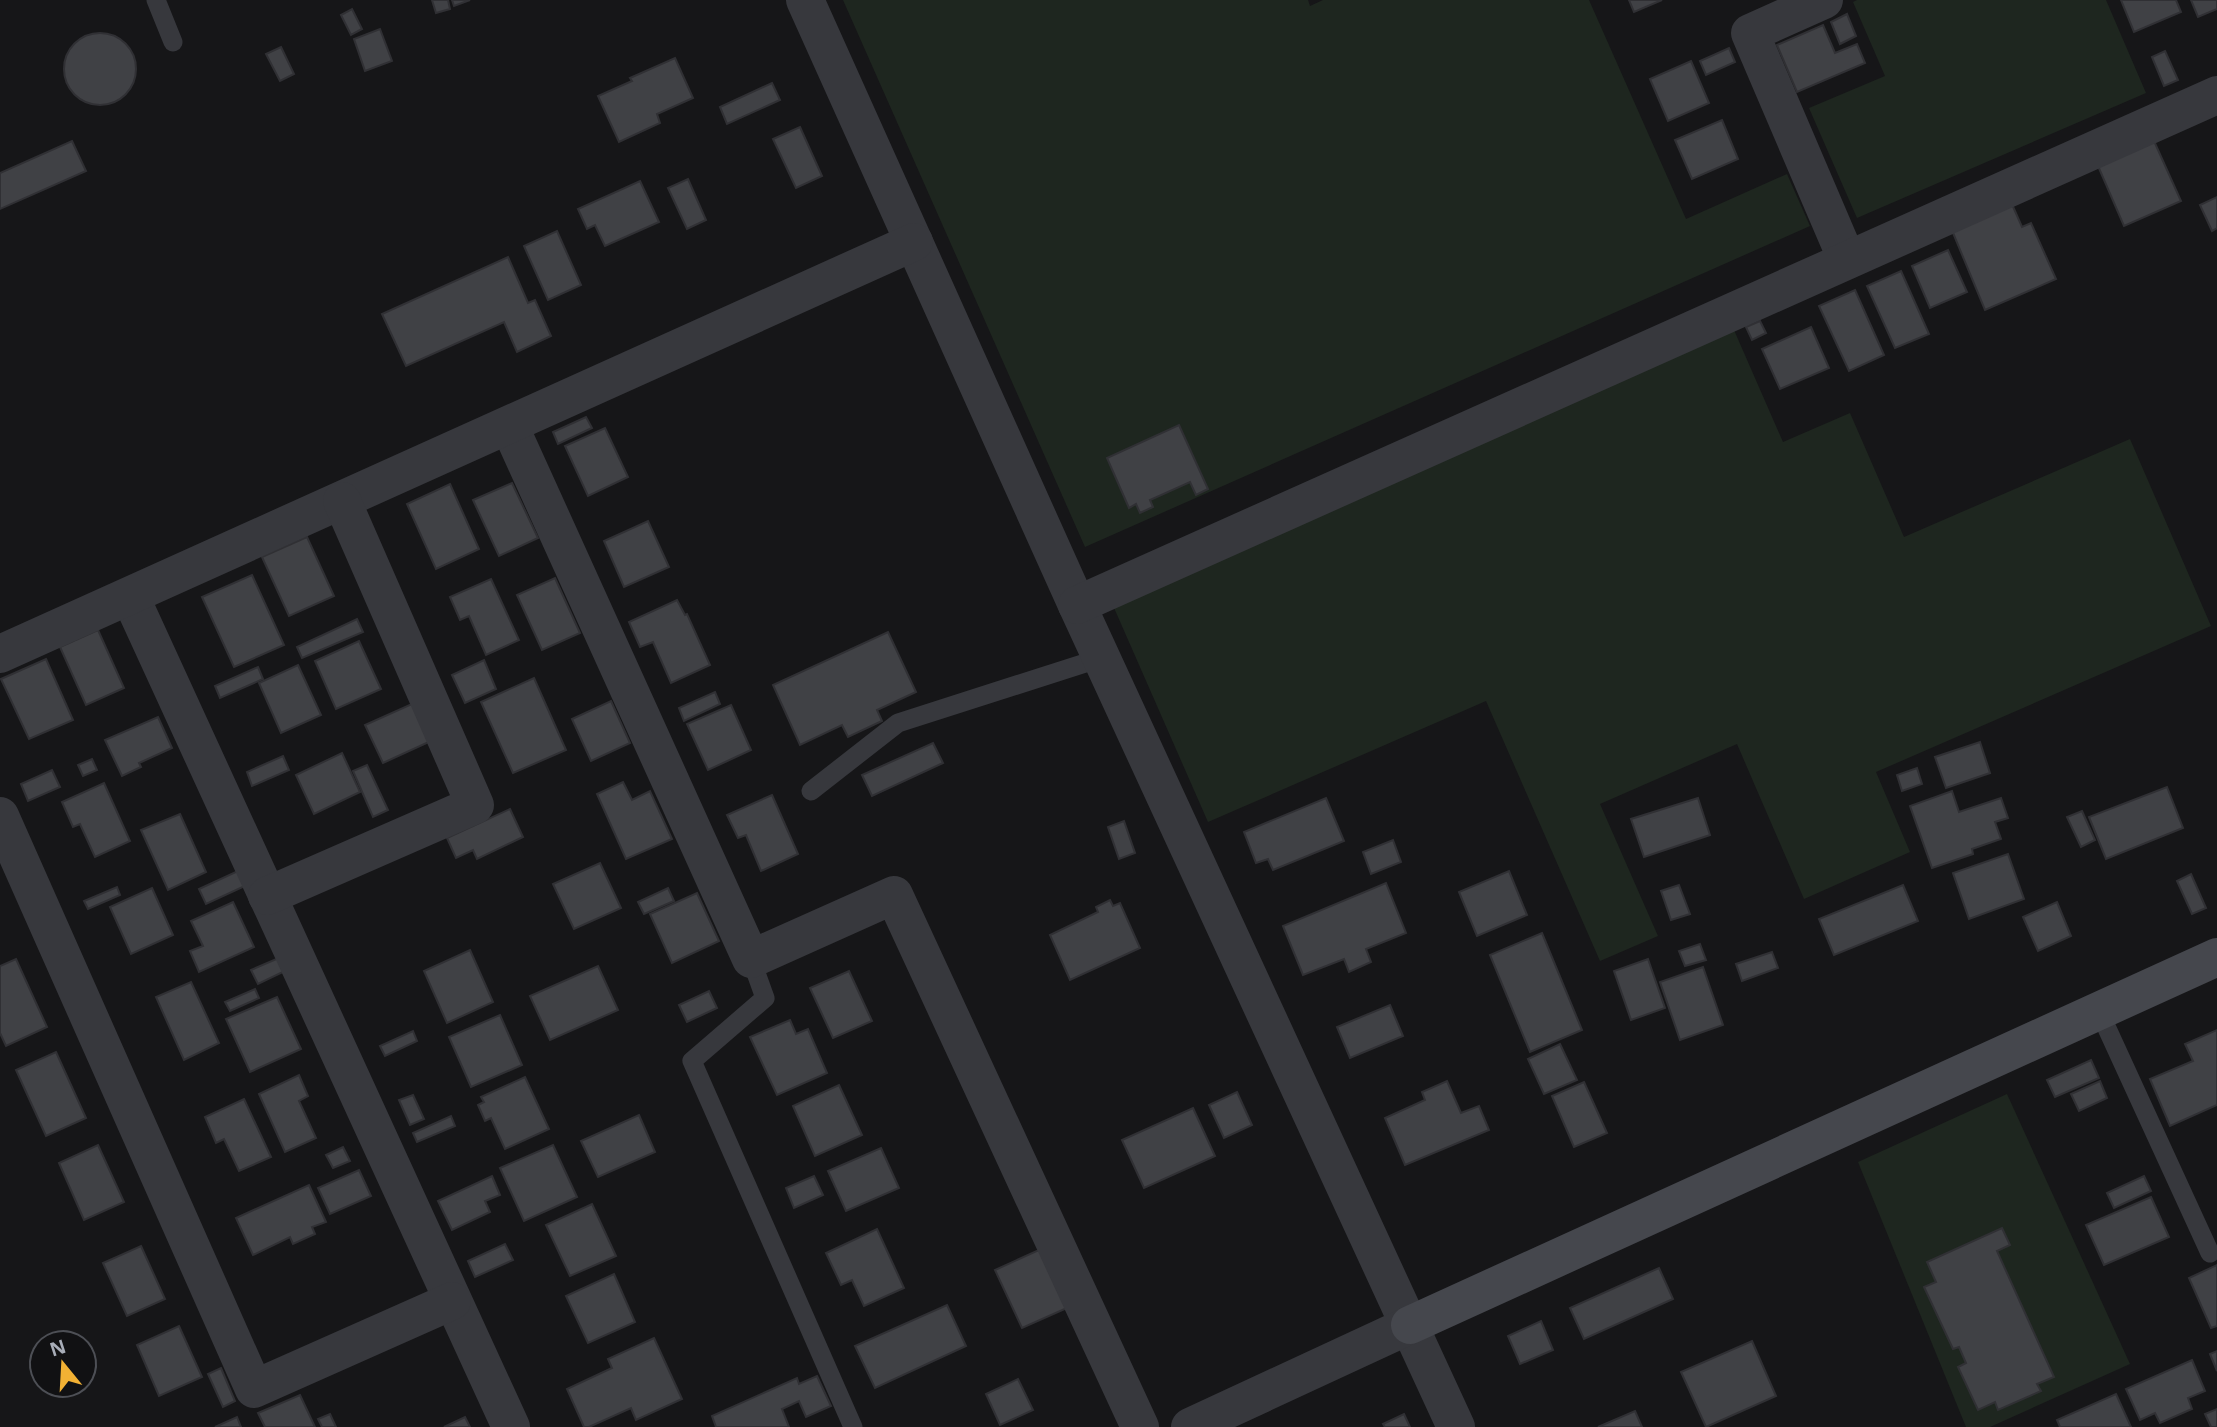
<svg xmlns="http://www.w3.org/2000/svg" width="2217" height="1427" viewBox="0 0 2217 1427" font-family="'Noto Sans',sans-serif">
<rect width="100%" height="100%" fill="#161618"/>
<!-- green -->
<g fill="#1e261f">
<path d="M843,0h465l2,6 13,-6h266l97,219 101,-45 23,52 -725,321z"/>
<path d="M1857,0h249l40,93 -289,125 -48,-110 76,-32 -32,-74z"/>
<path d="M1734,330l49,112 67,-29 54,124 226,-98 81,187 -335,146 34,80 -106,47 -67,-155 -137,60 58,132 -58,25 -114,-260 -278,121 -97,-221z"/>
<path d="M2007,1094l123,270 -140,63h-24l-108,-265z"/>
</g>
<!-- building -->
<g fill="#404145" stroke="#303034" stroke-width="2">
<path d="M432,0h16l2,9 -14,4z"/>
<path d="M452,0h18l-16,6z"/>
<path d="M1629,0h33l-28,12z"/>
<path d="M2121,0h55l5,12 -47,20z"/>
<path d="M2191,0h26v9l-19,8z"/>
<path d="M352,9l10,20 -11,6 -10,-20z"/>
<path d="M1847,14l9,22 -16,8 -9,-22z"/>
<path d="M1823,25l12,28 22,-9 8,19 -68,29 -20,-47z"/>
<path d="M380,29l12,32 -27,10 -11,-32z"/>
<circle cx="100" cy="69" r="36"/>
<path d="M281,47l13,27 -14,7 -14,-27z"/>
<path d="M1729,48l6,14 -29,13 -6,-14z"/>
<path d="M2165,51l13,29 -14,6 -12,-29z"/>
<path d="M675,58l18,40 -36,16 3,9 -41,19 -21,-46 34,-15 -2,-3z"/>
<path d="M1691,61l18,42 -41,18 -18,-42z"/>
<path d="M772,83l8,17 -53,24 -7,-17z"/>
<path d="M1722,120l16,39 -46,20 -17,-39z"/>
<path d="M800,127l22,49 -26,12 -23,-49z"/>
<path d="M72,141l14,30 -86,38v-36z"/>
<path d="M2154,141l27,60 -57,25 -26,-60z"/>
<path d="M688,179l18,41 -19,9 -19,-41z"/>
<path d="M640,181l19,41 -54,24 -10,-21 -8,4 -9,-20z"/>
<path d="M2217,197v31l-5,3 -12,-26z"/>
<path d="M2011,202l11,25 9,-4 25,56 -71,31 -34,-82z"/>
<path d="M557,231l24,54 -33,15 -24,-54z"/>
<path d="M1948,250l19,42 -37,16 -18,-42z"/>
<path d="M508,257l20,46 7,-3 16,36 -34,16 -13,-30 -98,44 -24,-52z"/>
<path d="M1901,271l28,63 -34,14 -28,-62z"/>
<path d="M1855,290l29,65 -35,16 -30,-65z"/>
<path d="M1760,321l6,12 -14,7 -6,-13z"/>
<path d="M1811,327l18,41 -49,21 -18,-40z"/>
<path d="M586,417l6,11 -34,16 -5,-12z"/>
<path d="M1179,425l29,64 -12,6 -6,-13 -40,18 3,7 -13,6 -4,-9 -7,4 -22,-50z"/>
<path d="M605,428l23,49 -40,19 -23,-50z"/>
<path d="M512,483l26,55 -39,18 -26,-56z"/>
<path d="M450,484l29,65 -43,20 -29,-65z"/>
<path d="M648,521l21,46 -45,20 -20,-46z"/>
<path d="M307,537l27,59 -45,20 -27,-59z"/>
<path d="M252,575l32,70 -50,22 -32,-70z"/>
<path d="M555,578l25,55 -38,17 -25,-55z"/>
<path d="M491,579l28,61 -33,15 -17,-39 -9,4 -10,-23z"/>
<path d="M677,600l8,15 2,-1 23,51 -39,18 -18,-41 -13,5 -11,-25z"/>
<path d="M357,619l6,13 -61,26 -5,-11z"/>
<path d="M98,630l26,58 -38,17 -26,-58z"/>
<path d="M888,632l28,60 -39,18 5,11 -34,16 -6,-12 -42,20 -27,-60z"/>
<path d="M359,641l22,48 -45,20 -21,-48z"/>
<path d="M46,659l27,61 -44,19 -28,-60z"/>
<path d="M484,660l12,29 -31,14 -13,-28z"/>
<path d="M298,665l23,50 -40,18 -22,-50z"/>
<path d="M258,667l5,12 -43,19 -5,-12z"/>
<path d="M534,678l32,72 -53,23 -32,-71z"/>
<path d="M715,692l5,12 -36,17 -5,-13z"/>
<path d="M611,701l19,42 -39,18 -19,-42z"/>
<path d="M414,703l17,38 -48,22 -18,-38z"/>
<path d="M731,705l20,45 -43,20 -21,-46z"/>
<path d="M158,717l14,31 -33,15 2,4 -19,9 -17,-36z"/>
<path d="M1980,742l10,31 -44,15 -11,-31z"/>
<path d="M933,743l10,20 -71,33 -10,-21z"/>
<path d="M342,753l18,39 -46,22 -18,-39z"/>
<path d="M283,756l6,14 -37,16 -5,-14z"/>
<path d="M92,759l5,11 -14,6 -5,-11z"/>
<path d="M367,765l21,45 -15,7 -20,-46z"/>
<path d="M1917,768l5,16 -20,7 -5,-16z"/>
<path d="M52,770l8,17 -32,14 -7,-17z"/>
<path d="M623,782l9,18 18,-9 22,48 -46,20 -29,-65z"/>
<path d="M104,783l26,58 -35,16 -15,-33 -7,3 -11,-25z"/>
<path d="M2167,787l16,41 -77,31 -17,-42z"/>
<path d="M1952,791l7,21 42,-14 7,20 -13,4 6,17 -29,10 1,5 -41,14 -22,-62z"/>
<path d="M772,795l26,59 -37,17 -15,-36 -8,3 -11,-23z"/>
<path d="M1326,798l18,43 -71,29 -5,-11 -12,4 -12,-31z"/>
<path d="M1698,798l12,37 -66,22 -13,-38z"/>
<path d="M510,809l13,28 -46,22 -4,-9 -17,8 -9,-20z"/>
<path d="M2082,811l13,29 -14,7 -14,-30z"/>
<path d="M180,814l26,58 -38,18 -27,-60z"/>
<path d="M1124,821l11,32 -16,6 -11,-32z"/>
<path d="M1393,840l8,22 -30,12 -8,-22z"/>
<path d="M2008,854l16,45 -55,20 -16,-46z"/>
<path d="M600,863l21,45 -47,21 -21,-45z"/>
<path d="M240,870l7,15 -41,19 -7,-15z"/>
<path d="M1509,871l18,44 -50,21 -18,-44z"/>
<path d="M2191,874l15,34 -14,6 -15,-33z"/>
<path d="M1386,883l20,50 -40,16 5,13 -22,10 -5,-13 -41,16 -20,-49z"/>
<path d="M1679,885l11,29 -19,6 -10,-29z"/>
<path d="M1903,885l15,36 -84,34 -15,-36z"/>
<path d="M117,887l3,8 -32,14 -4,-8z"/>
<path d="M152,888l21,47 -42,19 -21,-47z"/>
<path d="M668,888l6,13 -30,13 -6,-12z"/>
<path d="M697,893l22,48 -47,22 -22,-49z"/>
<path d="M1110,900l3,6 7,-3 20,45 -70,32 -20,-45 48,-23 -2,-5z"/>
<path d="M233,902l21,45 -55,25 -9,-21 13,-5 -12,-25z"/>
<path d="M2057,902l14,34 -33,15 -15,-34z"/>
<path d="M1542,933l40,97 -52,22 -40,-97z"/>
<path d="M1700,944l6,16 -21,6 -6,-15z"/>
<path d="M470,950l23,52 -46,21 -23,-52z"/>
<path d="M1772,952l6,16 -36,13 -6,-17z"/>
<path d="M281,957l6,13 -29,14 -7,-14z"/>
<path d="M16,959l31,68 -41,19 -6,-13v-67z"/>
<path d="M1648,959l17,49 -34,12 -17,-49z"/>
<path d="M598,966l20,44 -68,30 -20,-44z"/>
<path d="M1703,967l20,58 -43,15 -20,-58z"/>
<path d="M849,971l23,50 -39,17 -23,-50z"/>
<path d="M191,982l28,61 -35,17 -28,-63z"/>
<path d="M255,989l4,9 -29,13 -5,-9z"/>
<path d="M709,991l8,17 -30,14 -8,-17z"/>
<path d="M277,997l24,52 -51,23 -24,-53z"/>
<path d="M1390,1005l13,31 -53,22 -13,-31z"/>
<path d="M500,1015l22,50 -51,22 -22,-50z"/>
<path d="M790,1020l6,14 12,-5 19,44 -50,22 -27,-58z"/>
<path d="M2217,1030v75l-47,21 -20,-47 43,-18 -8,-17z"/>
<path d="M413,1031l4,10 -32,15 -5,-10z"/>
<path d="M1560,1044l17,36 -33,14 -16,-35z"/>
<path d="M56,1052l30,66 -40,18 -30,-66z"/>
<path d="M2091,1060l8,18 -44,19 -8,-17z"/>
<path d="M299,1075l9,21 -9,5 17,37 -31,14 -26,-58z"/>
<path d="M525,1077l24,52 -44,20 -14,-31 -6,3 -7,-16 6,-3 -3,-5z"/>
<path d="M1447,1081l14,32 18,-7 10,24 -84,35 -20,-47 40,-18 -3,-8z"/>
<path d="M2100,1081l7,17 -28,13 -8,-17z"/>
<path d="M1584,1082l23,51 -33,14 -22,-51z"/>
<path d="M839,1085l23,50 -47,21 -22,-50z"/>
<path d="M1237,1092l15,33 -28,13 -15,-33z"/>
<path d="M413,1095l11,24 -14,6 -11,-25z"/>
<path d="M244,1099l27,58 -32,14 -15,-32 -8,4 -11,-26z"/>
<path d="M1193,1108l22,48 -71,32 -22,-48z"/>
<path d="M639,1115l16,37 -57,25 -17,-36z"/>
<path d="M451,1116l4,10 -38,16 -4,-9z"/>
<path d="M98,1145l26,57 -40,18 -25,-57z"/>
<path d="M553,1145l24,52 -53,24 -24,-53z"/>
<path d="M343,1147l7,14 -17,7 -7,-13z"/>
<path d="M881,1148l18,40 -53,23 -18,-40z"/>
<path d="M359,1170l12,26 -41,18 -12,-26z"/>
<path d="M492,1176l8,19 -15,6 5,11 -38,18 -14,-29z"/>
<path d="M814,1176l9,19 -29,13 -8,-20z"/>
<path d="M2144,1176l7,15 -37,17 -7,-15z"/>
<path d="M309,1185l17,37 -14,5 3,7 -22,10 -3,-7 -37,18 -17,-37z"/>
<path d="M2151,1197l18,40 -65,28 -18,-40z"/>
<path d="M592,1204l24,52 -46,20 -24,-51z"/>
<path d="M2002,1228l8,17 -13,6 57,126 -17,7 4,7 -43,19 -3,-8 -17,8 -20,-43 8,-4 -7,-16 -6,2 -29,-62 12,-5 -9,-20z"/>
<path d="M877,1229l27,59 -40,18 -12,-26 -11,5 -15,-32z"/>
<path d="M505,1244l8,16 -38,17 -7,-16z"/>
<path d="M141,1246l24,53 -38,17 -24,-53z"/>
<path d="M1041,1249l26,59 -45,20 -27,-58z"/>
<path d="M2217,1265v61l-6,2 -22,-50z"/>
<path d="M1659,1268l14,31 -89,40 -14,-31z"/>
<path d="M614,1274l21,48 -47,21 -22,-47z"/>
<path d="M947,1305l19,41 -91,42 -20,-42z"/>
<path d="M1541,1321l12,29 -33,14 -12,-28z"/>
<path d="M179,1326l23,51 -43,19 -22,-51z"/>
<path d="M654,1338l28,61 -46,21 -5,-12 -42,19h-5l-17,-38 45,-21 -4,-9z"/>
<path d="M1752,1341l24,55 -70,31 -25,-55z"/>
<path d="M2217,1351v20l-7,-17z"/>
<path d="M2192,1360l13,31 -17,7 4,11 -32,14 -5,-10 -15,7 -14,-31z"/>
<path d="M221,1368l14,33 -12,6 -15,-33z"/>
<path d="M817,1376l14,30 -25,11 -7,-16 -17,8 7,18h-73l-4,-11 85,-38 2,6z"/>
<path d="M1018,1379l15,31 -33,15 -14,-31z"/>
<path d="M2116,1394l15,33h-71l-3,-7z"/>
<path d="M300,1395l15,32h-50l-7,-14z"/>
<path d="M2217,1409v18h-6l-6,-13z"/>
<path d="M1635,1411l7,16h-44z"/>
<path d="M330,1414l6,13h-14l-4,-8z"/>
<path d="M1404,1414l6,13h-25l-2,-3z"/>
<path d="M237,1417l4,10h-26z"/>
<path d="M465,1417l5,10h-26z"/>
</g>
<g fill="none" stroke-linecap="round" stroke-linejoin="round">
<!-- lane -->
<g stroke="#37383d" stroke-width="19">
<path d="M156,0l17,42"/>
<path d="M811,791l87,-68 203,-65"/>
<path d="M751,959l14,39 -73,63 161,366"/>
<path d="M2099,1011l111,242"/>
</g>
<!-- street -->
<g stroke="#37383d" stroke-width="38">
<path d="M805,0l272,605 379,822"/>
<path d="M1824,0l-74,33 97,227"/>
<path d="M509,425l242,534 143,-64 246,532"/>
<path d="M130,596l381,831"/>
<path d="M1077,605l1140,-510"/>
<path d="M0,654l914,-412"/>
<path d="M0,816l254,573 198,-88"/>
<path d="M267,896l208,-91 -133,-304"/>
<path d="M1190,1427l220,-102"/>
</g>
<!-- secondary -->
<path stroke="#45474d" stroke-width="38" d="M1410,1325l807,-368"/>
</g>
<!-- north arrow -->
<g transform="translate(63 1364) rotate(342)"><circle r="33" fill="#111113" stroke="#4d4f55" stroke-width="2"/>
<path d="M0-5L12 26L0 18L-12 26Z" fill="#f2b134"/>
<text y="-10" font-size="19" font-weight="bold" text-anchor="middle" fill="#a8adb8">N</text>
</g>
</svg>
